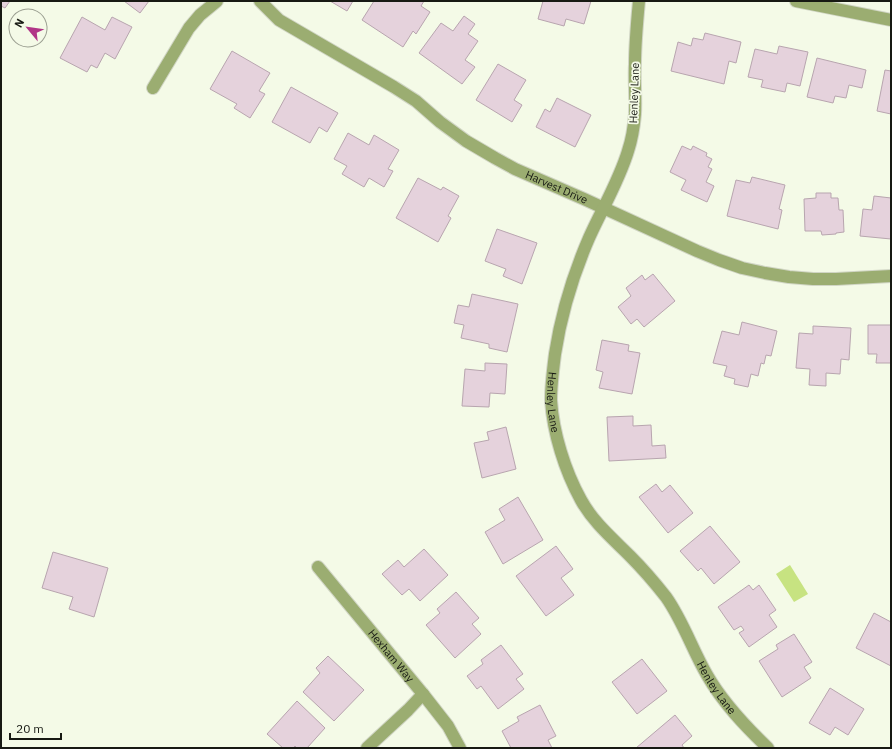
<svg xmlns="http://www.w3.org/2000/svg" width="892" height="749" viewBox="0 0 892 749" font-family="'IBM Plex Sans',sans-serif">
<rect width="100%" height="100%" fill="#f4fae7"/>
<!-- water -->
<path fill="#c7e381" d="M790,565l18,29 -14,8 -18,-28z"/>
<!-- building -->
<g fill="#e5d2dc" stroke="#b8a5af">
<path d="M1,1h9l-5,7 -4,-2z"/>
<path d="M124,1h25l-9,12z"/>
<path d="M330,1h23l-6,10z"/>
<path d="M374,1h50l-3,5 9,6 -14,22 -3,-3 -10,16 -41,-27z"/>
<path d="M543,1h48l-7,23 -18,-5 -2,7 -26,-7z"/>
<path d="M464,16l11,8 -7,10 10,7 -13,19 10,7 -13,17 -43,-31 22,-30 12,8z"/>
<path d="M82,17l23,13 7,-13 20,10 -17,32 -10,-6 -8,15 -6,-3 -4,7 -27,-14z"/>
<path d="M705,33l36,9 -5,21 -7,-2 -5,23 -53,-13 7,-29 13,4 2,-8 10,2z"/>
<path d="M779,46l29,6 -8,34 -13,-3 -2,9 -24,-5 2,-7 -15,-3 7,-28 22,5z"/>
<path d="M232,51l38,22 -11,18 6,3 -15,24 -16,-10 3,-4 -27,-15z"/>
<path d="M817,58l49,12 -4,18 -13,-3 -3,13 -11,-2 -2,7 -26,-6z"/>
<path d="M498,64l28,16 -12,20 8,5 -10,17 -36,-22z"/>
<path d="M885,70l6,1v43l-14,-3z"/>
<path d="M291,87l47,26 -11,19 -8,-5 -9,16 -38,-21z"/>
<path d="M557,98l34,17 -16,32 -39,-20 9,-18 5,3z"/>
<path d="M348,133l21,12 5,-10 25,15 -11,19 5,2 -9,16 -15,-9 -5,9 -22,-13 5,-8 -13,-7z"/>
<path d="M682,146l9,4 2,-4 14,7 -1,3 6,3 -4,8 4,2 -6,13 8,4 -7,16 -26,-12 5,-10 -16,-8z"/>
<path d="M752,177l33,8 -6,24 3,1 -4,19 -51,-13 9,-36 14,3z"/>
<path d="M418,178l23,12 2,-3 16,9 -11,20 3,2 -13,24 -42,-24z"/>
<path d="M816,193h15v5h7l1,12h4l1,22 -8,1v1l-14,1 -1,-4h-16l-1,-32 12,-1z"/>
<path d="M874,196l17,2v41l-31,-3 3,-27 9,1z"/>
<path d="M497,229l40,14 -15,41 -19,-8 3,-7 -21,-8z"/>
<path d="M653,274l22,27 -31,26 -7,-8 -6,5 -13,-17 13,-11 -5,-8 16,-13 3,5z"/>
<path d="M472,294l46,10 -11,48 -18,-4v-4l-28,-6 3,-13 -10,-2 4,-18 11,2z"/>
<path d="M742,322l35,9 -6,25 -5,-1 -2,9 -3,-1 -3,13 -7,-2 -3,13 -14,-3 1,-5 -11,-3 3,-10 -14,-3 9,-32 17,4z"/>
<path d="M868,325h23v38h-15l1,-9h-9z"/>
<path d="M813,326l38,2 -2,32 -8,-1 -1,15 -14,-1v13l-17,-1 1,-16 -14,-1 3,-35 14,1z"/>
<path d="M602,340l27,5 -1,6 12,2 -8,41 -33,-6 4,-16 -7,-2z"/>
<path d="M485,363l22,1 -2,30 -15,-1 -1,14 -27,-1 3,-37 20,2z"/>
<path d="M633,416v10l18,-1 1,21 13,-1 1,13 -57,3 -2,-44z"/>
<path d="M506,427l10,42 -34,9 -8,-35 15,-3 -2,-8z"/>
<path d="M656,484l6,8 8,-7 23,28 -25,20 -29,-36z"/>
<path d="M518,497l25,43 -40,24 -18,-32 20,-12 -6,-11z"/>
<path d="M710,526l30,36 -26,22 -13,-16 -3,3 -18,-20z"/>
<path d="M556,546l17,23 -12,9 13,17 -28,21 -30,-40z"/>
<path d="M424,549l24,26 -28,26 -11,-12 -7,6 -20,-21 16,-14 6,7z"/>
<path d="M53,552l55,16 -14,49 -25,-8 4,-12 -31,-9z"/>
<path d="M749,585l4,5 6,-5 17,25 -7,5 8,12 -28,20 -10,-14 5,-3 -3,-4 -7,4 -16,-23z"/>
<path d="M456,592l23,26 -7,6 9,10 -26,24 -29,-33 14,-12 -3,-4z"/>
<path d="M874,613l17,9v44l-35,-18z"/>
<path d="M794,634l18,28 -8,5 7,11 -29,19 -23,-36 19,-12 -2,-4z"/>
<path d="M501,645l22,29 -7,5 8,10 -26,20 -17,-23 -4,3 -10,-13 16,-12 -2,-4z"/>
<path d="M328,656l36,34 -30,31 -31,-29 17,-19 -4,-5z"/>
<path d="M642,659l25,32 -30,23 -25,-32z"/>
<path d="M830,688l34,21 -16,26 -13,-8 -5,8 -21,-12z"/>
<path d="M297,701l28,27 -18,20h-10l-2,-2 -2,2h-10l-16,-14z"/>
<path d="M540,705l16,31 -8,4 4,8h-41l-9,-17 17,-10 -2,-4z"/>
<path d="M675,715l17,21 -10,9 2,3h-48z"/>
</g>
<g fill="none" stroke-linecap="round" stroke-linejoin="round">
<!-- minor casing -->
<g stroke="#d1d6c5" stroke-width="14">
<g id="minor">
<path id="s1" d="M260,1l19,19 115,67 22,14 24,21 26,19 29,17 20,11 69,30 113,52 22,9 23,8 23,5 24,4 24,2h23l55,-3"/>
<path id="s2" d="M639,1c-2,21 -4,42 -4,63 -1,16 1,33 0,50 -1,12 -3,25 -7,37 -9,30 -26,58 -39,87 -16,37 -28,77 -34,116 -2,16 -4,31 -4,46 2,33 14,71 30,100 12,22 31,38 49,56 13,13 25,27 36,41 17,24 26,52 41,78 16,28 38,51 61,73"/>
<path d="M796,1l95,19"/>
<path d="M153,88l36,-60 11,-13 17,-14"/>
<path id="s3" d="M318,567l105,127 25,32 12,22"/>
<path d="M367,748l41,-38 15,-16"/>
</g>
</g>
<!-- minor -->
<use href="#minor" stroke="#9bad71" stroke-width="12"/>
</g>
<g text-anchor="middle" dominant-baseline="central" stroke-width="3.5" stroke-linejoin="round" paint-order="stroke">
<!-- street labels -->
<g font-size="11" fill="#171913" stroke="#f4fae7">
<text transform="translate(634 93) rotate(-88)">Henley Lane</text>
<text stroke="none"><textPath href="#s1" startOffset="352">Harvest Drive</textPath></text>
<text stroke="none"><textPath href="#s2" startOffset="416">Henley Lane</textPath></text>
<text stroke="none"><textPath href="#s3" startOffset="115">Hexham Way</textPath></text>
<text stroke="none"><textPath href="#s2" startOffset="752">Henley Lane</textPath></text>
</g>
</g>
<!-- border -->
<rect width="892" height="749" fill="none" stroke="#171913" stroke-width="4"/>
<!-- north arrow -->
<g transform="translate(28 28) rotate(299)"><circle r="19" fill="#f4fae7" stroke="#9ca092"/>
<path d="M0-3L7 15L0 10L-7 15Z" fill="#b13587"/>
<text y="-6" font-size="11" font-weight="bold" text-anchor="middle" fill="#171913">N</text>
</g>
<!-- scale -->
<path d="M10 733v6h51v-6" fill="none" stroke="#171913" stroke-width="2"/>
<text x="16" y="733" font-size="12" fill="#171913" stroke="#f4fae7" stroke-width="3" paint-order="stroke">20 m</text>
</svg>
